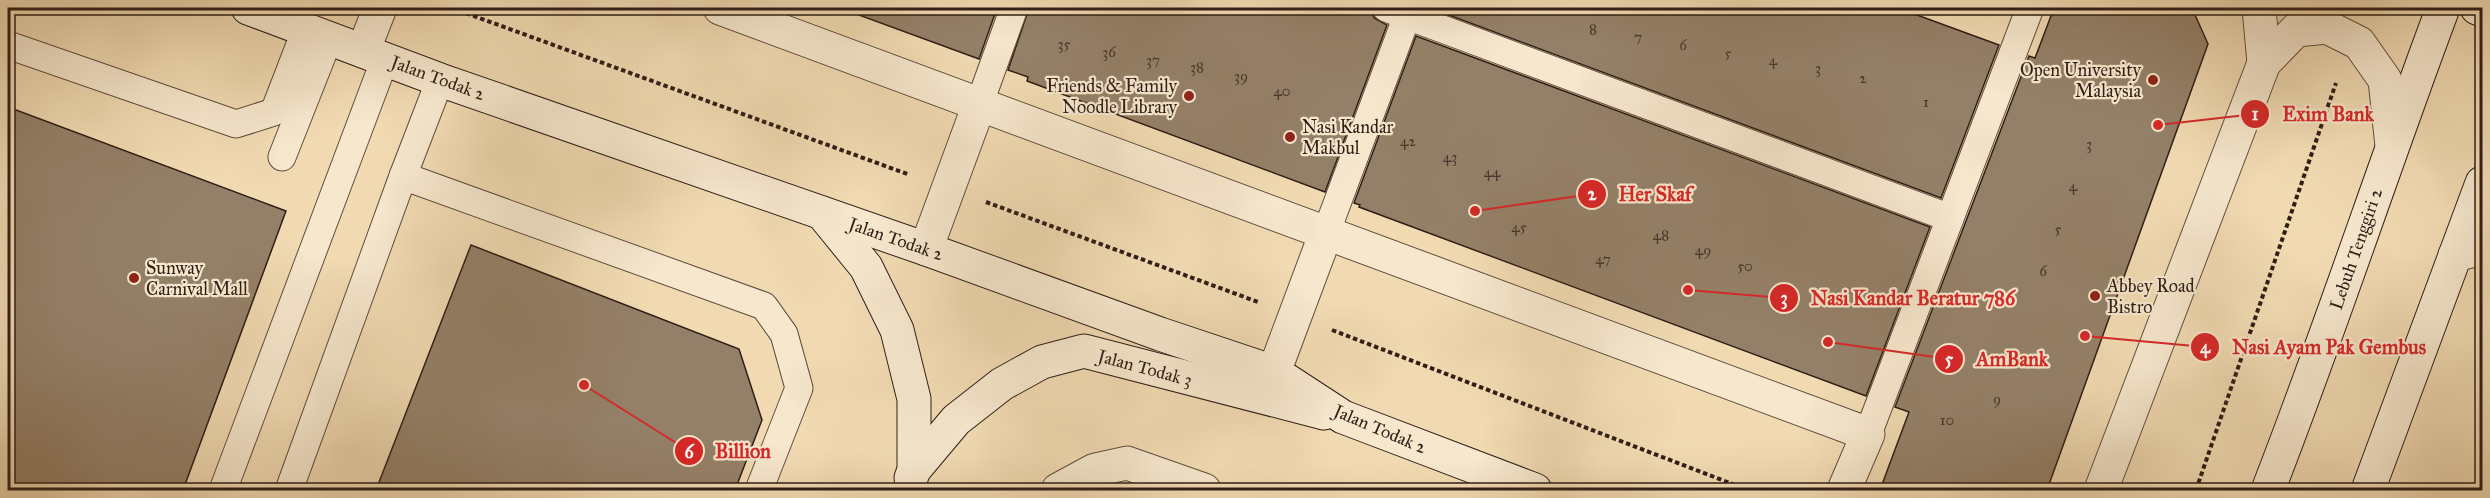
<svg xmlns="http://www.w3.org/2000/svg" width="2490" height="498" viewBox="0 0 2490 498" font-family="'IM FELL Great Primer',serif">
<rect width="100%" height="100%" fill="#f1dab2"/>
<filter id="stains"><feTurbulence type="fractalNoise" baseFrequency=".00333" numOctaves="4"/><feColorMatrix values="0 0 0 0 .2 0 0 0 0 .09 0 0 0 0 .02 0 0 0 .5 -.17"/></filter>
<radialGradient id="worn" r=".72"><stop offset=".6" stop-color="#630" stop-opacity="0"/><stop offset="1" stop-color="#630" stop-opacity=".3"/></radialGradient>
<!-- building -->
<g fill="#948068" stroke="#2f1e17" stroke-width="1.5">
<path d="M848,8h149l-18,51 -131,-48z"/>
<path d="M1029,8h342l3,10 13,7 -62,167 -298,-111 1,-4 -20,-7z"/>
<path d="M1430,8h468l101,37 -58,153z"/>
<path d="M2054,8h138l16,36 -161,446h-167l29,-78 -14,-5 134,-351 6,2z"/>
<path d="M1416,36l514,191 -64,169 -507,-189 1,-2 -6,-2z"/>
<path d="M8,107l278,104 -103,279h-175z"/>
<path d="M471,245l268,104 23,71 -27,70h-359z"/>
</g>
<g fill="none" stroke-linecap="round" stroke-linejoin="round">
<!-- lane casing -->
<g stroke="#604d3e" stroke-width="29">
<g id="lane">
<path d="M1386,8l564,210"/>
<path d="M8,45l228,79 38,-12 32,-83"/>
<path d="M979,105l35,-97"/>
<path d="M282,157l47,-119"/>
<path d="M403,176l361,130 20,28 15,54 -40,102"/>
<path d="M1326,233l84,-225"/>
<path d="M1868,434l162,-426"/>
<path d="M223,490l162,-431"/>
<path d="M289,490l114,-314 37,-96"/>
</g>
</g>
<!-- street casing -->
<g stroke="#604d3e" stroke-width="35">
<g id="street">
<path d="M720,8l1148,426 -24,56"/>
<path d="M363,51l17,-43"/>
<path d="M2264,63l32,-33 31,-3 32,16 26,37 7,66"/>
<path d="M926,249l53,-144"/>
<path d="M2455,255l27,-7"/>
<path d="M1274,372l52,-139"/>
<path d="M1058,490l37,-20 32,-7 77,27"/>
<path d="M2101,490l163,-427 -5,-55"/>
</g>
</g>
<!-- secondary casing -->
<g stroke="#2f1e17" stroke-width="35">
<g id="secondary">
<path d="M248,8l192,72 486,169 234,85 114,38 69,45 192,73"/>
<path d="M2477,8l5,2"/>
<path d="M822,213l44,54 31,63 17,69v71l-3,8"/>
<path d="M914,470l42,-50 46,-36 40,-22 42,-11 240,62"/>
<path d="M2268,490c62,-159 115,-322 175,-482"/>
<path d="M2368,490l114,-307"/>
</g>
</g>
<!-- path -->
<g stroke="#2f1e17" stroke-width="4" stroke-dasharray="4.5 3" stroke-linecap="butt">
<path d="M452,8l458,167"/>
<path d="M986,202l272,100"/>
<path d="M1332,330l416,160"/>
<path d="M2196,490l140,-407"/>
</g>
<!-- lane -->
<use href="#lane" stroke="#f6e7cd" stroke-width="27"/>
<!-- street -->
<use href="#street" stroke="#f6e7cd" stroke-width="33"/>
<!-- secondary -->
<use href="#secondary" stroke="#f6e7cd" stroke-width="33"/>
</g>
<!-- markers -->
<g fill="#8f2418" stroke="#f6e7cd" stroke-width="2">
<circle cx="2153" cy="80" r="6"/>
<circle cx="1189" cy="96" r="6"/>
<circle cx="1290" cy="137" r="6"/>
<circle cx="134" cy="278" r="6"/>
<circle cx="2095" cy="296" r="6"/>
</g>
<g text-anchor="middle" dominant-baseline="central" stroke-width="4.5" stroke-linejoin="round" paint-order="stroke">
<!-- number labels -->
<g font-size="15" fill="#48362b">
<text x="1593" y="29">8</text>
<text x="1638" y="37">7</text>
<text x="1064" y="44">35</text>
<text x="1683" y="45">6</text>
<text x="1109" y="52">36</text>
<text x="1728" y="53">5</text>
<text x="1153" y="60">37</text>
<text x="1773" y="60">4</text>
<text x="1197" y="67">38</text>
<text x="1818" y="68">3</text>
<text x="1241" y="76">39</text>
<text x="1863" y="78">2</text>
<text x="1282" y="91">40</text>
<text x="1926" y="102">1</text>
<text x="1408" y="141">42</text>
<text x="2089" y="144">3</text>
<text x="1450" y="157">43</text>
<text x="1492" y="172">44</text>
<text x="2073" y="186">4</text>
<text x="1519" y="227">45</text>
<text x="2058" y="229">5</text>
<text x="1661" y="235">48</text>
<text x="1703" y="250">49</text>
<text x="1603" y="259">47</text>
<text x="1745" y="266">50</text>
<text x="2043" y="271">6</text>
<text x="1997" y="399">9</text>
<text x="1947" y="420">10</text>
</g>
<!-- poi labels -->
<g font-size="18" fill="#2f1e17" stroke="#f6e7cd" text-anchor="start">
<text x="2141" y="70" text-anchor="end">Open University<tspan x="2141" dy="21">Malaysia</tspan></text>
<text x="1177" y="86" text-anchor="end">Friends &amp; Family<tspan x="1177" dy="21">Noodle Library</tspan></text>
<text x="1302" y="127">Nasi Kandar<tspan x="1302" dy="21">Makbul</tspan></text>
<text x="146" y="268">Sunway<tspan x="146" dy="21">Carnival Mall</tspan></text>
<text x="2107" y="286">Abbey Road<tspan x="2107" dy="21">Bistro</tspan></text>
</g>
<!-- street labels -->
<g font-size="18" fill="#2f1e17" stroke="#f6e7cd">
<text transform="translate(438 78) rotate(20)">Jalan Todak 2</text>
<text transform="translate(896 239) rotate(19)">Jalan Todak 2</text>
<text transform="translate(2356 249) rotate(-71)">Lebuh Tenggiri 2</text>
<text transform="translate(1145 368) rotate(15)">Jalan Todak 3</text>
<text transform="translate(1380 429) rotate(23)">Jalan Todak 2</text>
</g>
</g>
<!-- callouts -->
<path fill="none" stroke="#d62828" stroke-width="2" d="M2158 125L2255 114M1475 211L1592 194M1688 290L1784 298M2085 336L2205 347M1828 342L1949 359M584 385L689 451"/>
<g fill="#d62828" stroke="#f6e7cd" stroke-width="2">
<circle cx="2158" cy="125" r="6"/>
<circle cx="1475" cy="211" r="6"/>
<circle cx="1688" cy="290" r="6"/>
<circle cx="2085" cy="336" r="6"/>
<circle cx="1828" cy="342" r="6"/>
<circle cx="584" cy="385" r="6"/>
<circle cx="2255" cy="114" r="15"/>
<circle cx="1592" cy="194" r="15"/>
<circle cx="1784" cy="298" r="15"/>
<circle cx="2205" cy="347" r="15"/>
<circle cx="1949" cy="359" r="15"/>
<circle cx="689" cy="451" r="15"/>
</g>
<g font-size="18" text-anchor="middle" font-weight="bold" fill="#fff">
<text x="2255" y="120">1</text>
<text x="1592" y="200">2</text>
<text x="1784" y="304">3</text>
<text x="2205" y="353">4</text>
<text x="1949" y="365">5</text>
<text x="689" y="458">6</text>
</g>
<g font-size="20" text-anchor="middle" font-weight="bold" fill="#d62828" stroke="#f6e7cd" stroke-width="4.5" stroke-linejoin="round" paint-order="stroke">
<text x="2328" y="121">Exim Bank</text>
<text x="1655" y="201">Her Skaf</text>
<text x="1913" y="305">Nasi Kandar Beratur 786</text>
<text x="2329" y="354">Nasi Ayam Pak Gembus</text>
<text x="2012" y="366">AmBank</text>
<text x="743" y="458">Billion</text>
</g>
<!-- margin -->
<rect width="2490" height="498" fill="none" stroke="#f1dab2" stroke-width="30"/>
<rect x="9" y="9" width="2472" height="480" fill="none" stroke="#2f1e17" stroke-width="3"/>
<rect x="15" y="15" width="2460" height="468" fill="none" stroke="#2f1e17" stroke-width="1.5"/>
<rect width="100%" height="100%" filter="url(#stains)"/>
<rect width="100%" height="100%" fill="url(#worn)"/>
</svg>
